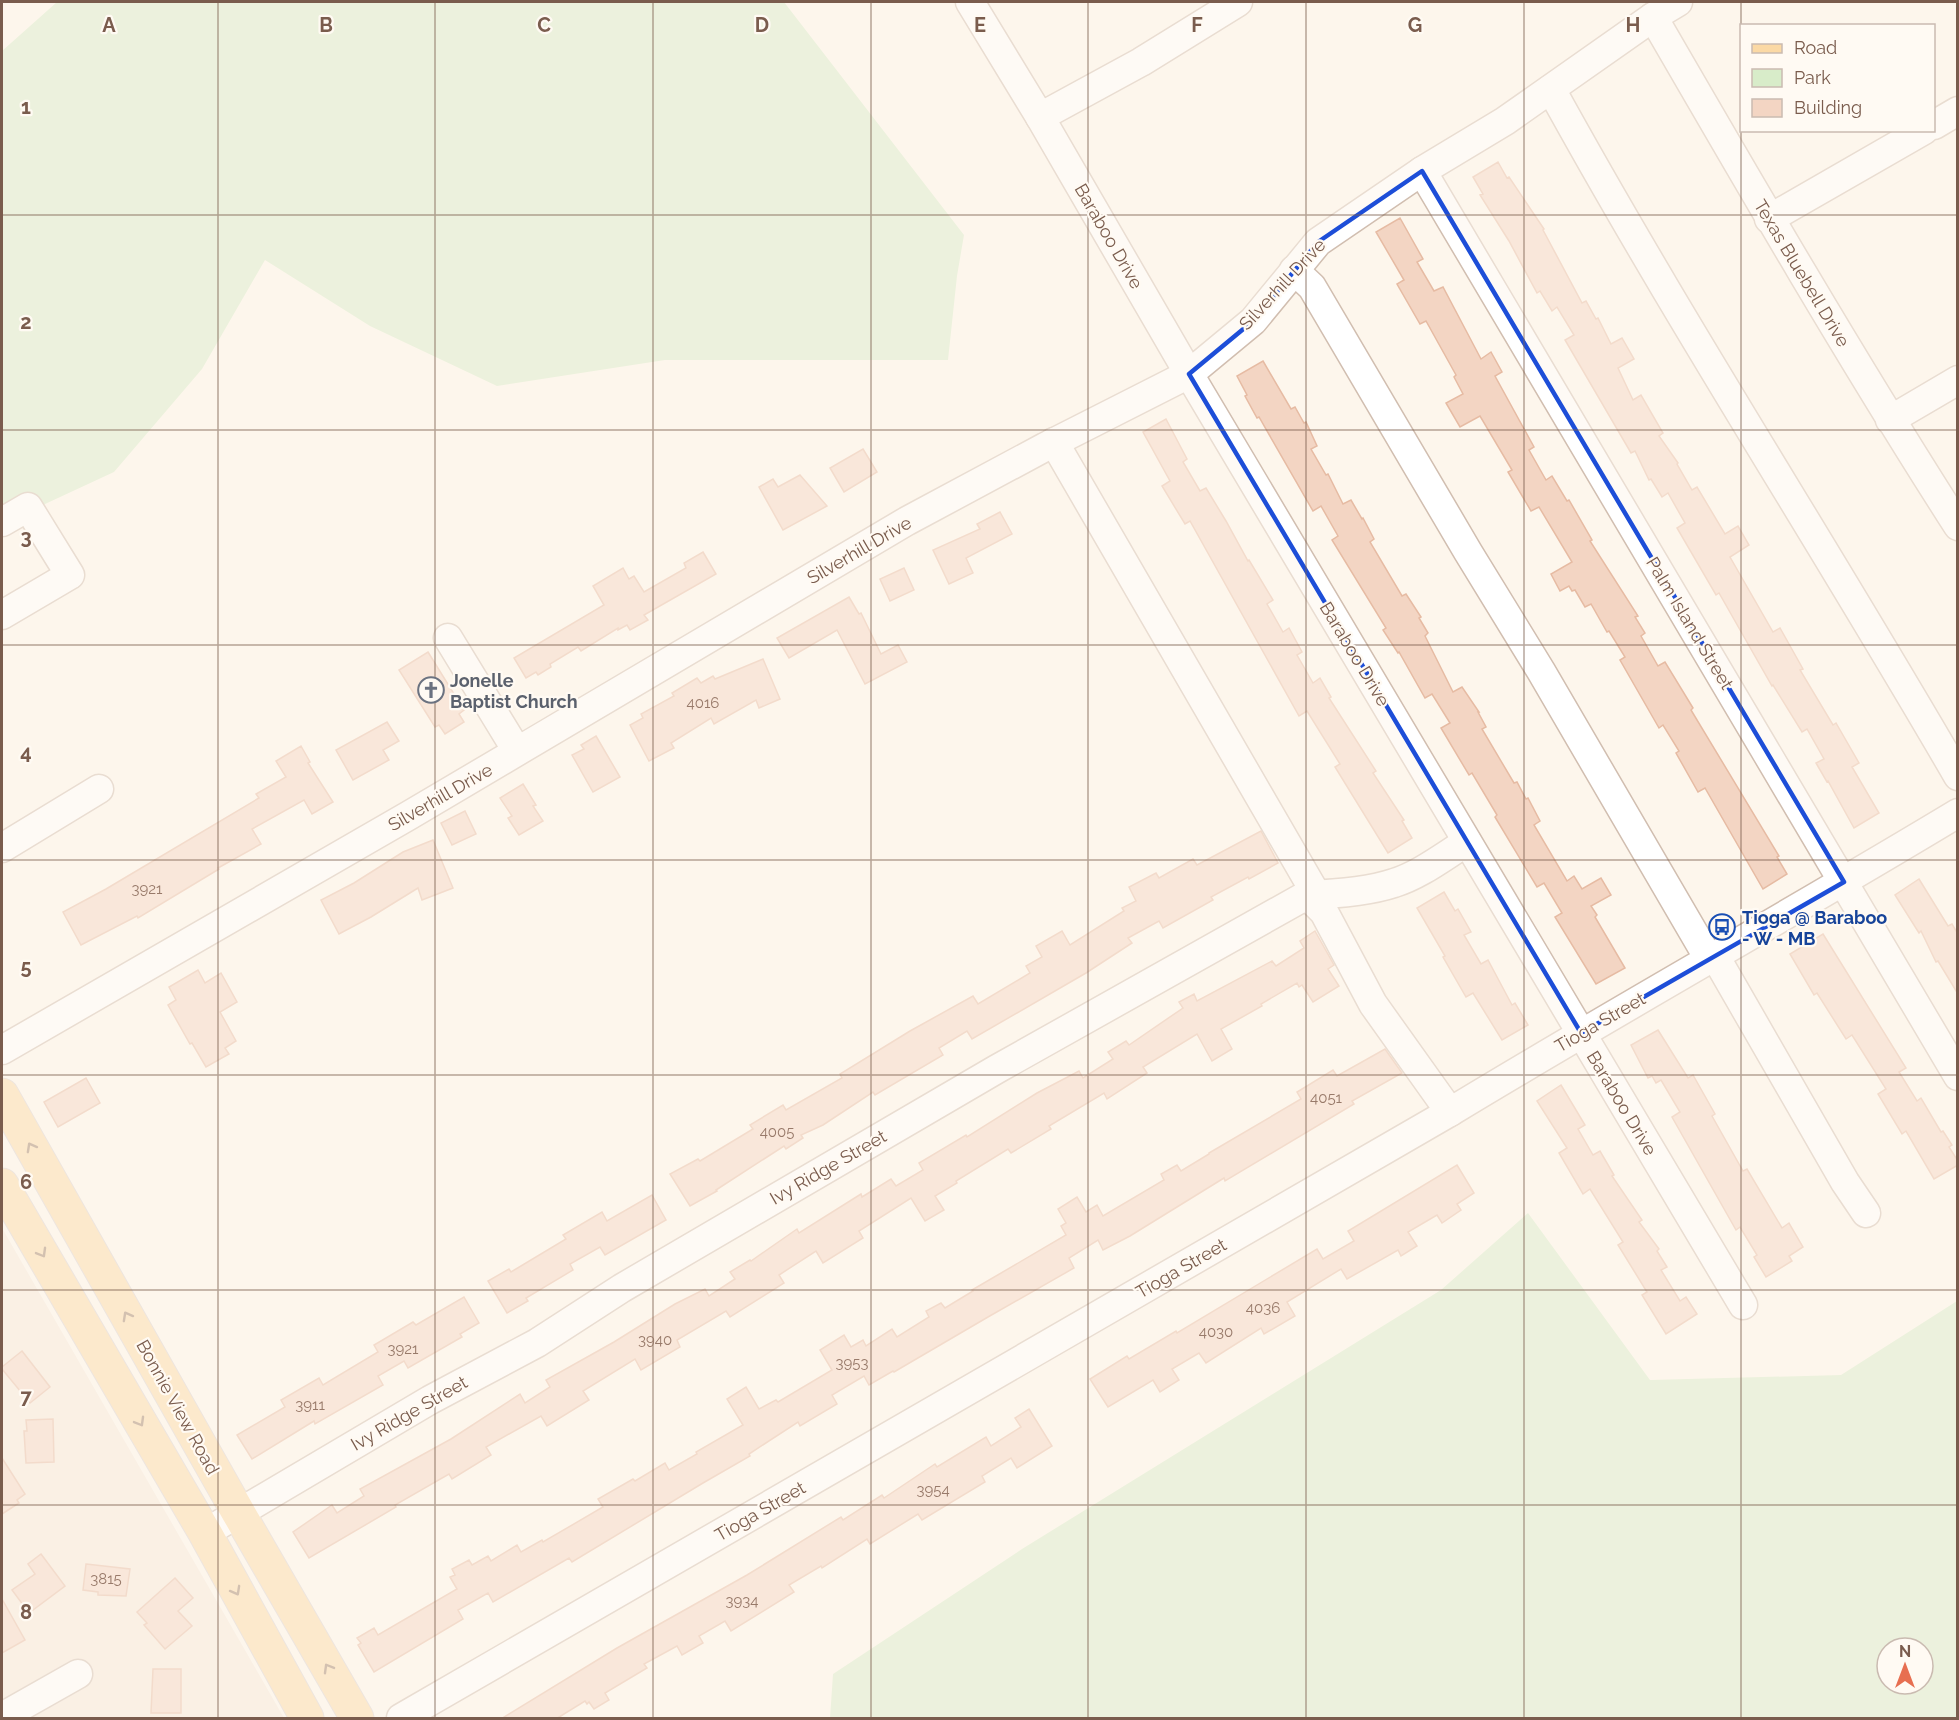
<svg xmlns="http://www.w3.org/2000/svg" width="1959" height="1720" viewBox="0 0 1959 1720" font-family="Raleway,sans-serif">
<rect width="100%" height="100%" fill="#fdf6ec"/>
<!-- residential -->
<path fill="#f5e8da" d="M2,1228l282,490h-282z"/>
<!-- green -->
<g fill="#d8ecc9" fill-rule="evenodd">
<path d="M57,2h727l180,233 -7,41 -9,84h-283l-168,26 -127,-60 -105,-66 -63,109 -88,103 -112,52v-473z"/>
<path d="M1528,1213l122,167 191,-5 116,-74v417h-1127l3,-44 189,-125 419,-259zM1887,1648h36v36h-36z"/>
</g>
<!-- building -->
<g fill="#f3d5c3" stroke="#e6bba3" stroke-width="1.5">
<path d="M1498,162l9,16 2,-1 35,52 -1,1 39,73 4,-2 10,18 2,-1 13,26 11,-6 12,21 -16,9 15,32 8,-5 22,38 -4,3 19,27 -1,1 15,26 5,-3 28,47 13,-8 11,19 -19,12 43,75 7,-4 23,41 -3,1 33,55 3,-2 23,40 -7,4 27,46 -25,15 -26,-47 -1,1 -11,-19 8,-4 -17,-30 -5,3 -29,-47 -1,1 -53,-93 -3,2 -39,-67 8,-5 -17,-30 -6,4 -11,-18 -2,1 -14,-29 -4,2 -66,-113 9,-5 -17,-28 -5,4 -12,-20 -3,2 -28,-52 -29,-46 3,-1 -10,-17z"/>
<path d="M1400,218l23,41 -6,3 17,29 9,-4 38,72 10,-7 11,20 -7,4 39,71 -5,3 17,30 6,-4 15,25 2,-1 23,40 -2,1 48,75 -3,1 10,16 -4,3 17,30 7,-4 28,46 -2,2 88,146 -2,1 10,17 -24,15 -58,-101 -7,4 -22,-39 3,-2 -16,-26 -4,3 -39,-68 5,-3 -16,-26 -2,1 -16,-28 -6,3 -10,-17 -3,1 -3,-5 -9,5 -9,-17 21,-12 -33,-55 -8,4 -23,-39 4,-2 -32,-54 -20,11 -14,-24 17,-9 -9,-17 2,-2 -30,-54 -6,3 -23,-40 7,-4 -28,-48z"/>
<path d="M1263,361l28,48 4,-2 9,16 2,-1 11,24 -6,3 15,26 2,-1 15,30 8,-4 11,19 1,-1 11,21 -4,3 32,54 4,-2 15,23 -2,1 9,15 -3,3 28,56 9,-5 17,25h-1l8,15 -4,2 32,54 3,-1 9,17 2,-1 12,23 -6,4 33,56 7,-5 8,13 19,-11 10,17 -20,11 6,9 -2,2 30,51 -29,16 -41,-67 7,-4 -18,-30 -7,4 -42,-70 2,-2 -25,-42 -3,2 -28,-47 9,-5 -18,-29 -7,4 -26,-46 -1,1 -15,-23 3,-2 -54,-88 6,-4 -17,-30 -8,5 -54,-94 -2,1 -12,-22 2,-1 -10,-19z"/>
<path d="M1166,419l21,40 -4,3 17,29 6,-3 20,33 22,40 1,-1 24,40 -6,4 16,28 6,-4 13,24 -5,3 16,28 7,-5 11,19 -2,1 47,73 -3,2 31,47 -2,1 10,17 -24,15 -53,-86 5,-3 -33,-53 -8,5 -109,-195 -5,3 -23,-38 8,-5 -27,-49z"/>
<path d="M863,449l14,23 -33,20 -14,-24z"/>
<path d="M800,475l27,31 -44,24 -24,-43 14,-8 5,8z"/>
<path d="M1000,512l12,22 -46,24 7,15 -24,11 -16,-34 47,-21 -3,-5z"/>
<path d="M703,552l13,22 -72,41 4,5 -18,10 -3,-5 -9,5v-2l-37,23 -3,-4 -28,17 1,3 -13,8 -2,-3 -10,6 -12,-20 90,-53 -11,-19 30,-18 6,11 5,-3 10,16 42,-24 -2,-5z"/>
<path d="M904,568l10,22 -24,11 -10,-22z"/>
<path d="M849,597l10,17 2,-1 20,41 17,-9 9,17 -42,22 -28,-54 -48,28 -12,-20z"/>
<path d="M428,652l36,58 -5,4 5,8 -19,12 -6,-9 -4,2 -36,-57z"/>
<path d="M763,659l17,40 -21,9 -3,-8 -42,24 -3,-6 -40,25 3,5 -25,13 -19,-36 13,-7 -2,-4 33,-18 -2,-3 25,-15 4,5 12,-7 2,3z"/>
<path d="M387,722l12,19 -16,9 6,10 -36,20 -17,-30z"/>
<path d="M596,736l24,41 -27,15 -21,-37 12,-6 -3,-4z"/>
<path d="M301,746l9,16 -2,1 25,39 -21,12 -8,-14 -52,29 9,15 -43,24 1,1 -81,49 -1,-2 -56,29 -18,-33 43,-23 153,-91 -3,-4 30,-17 -10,-16z"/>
<path d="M523,784l13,21 -3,1 10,15 -24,14 -11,-17 4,-2 -12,-18z"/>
<path d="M465,811l11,23 -24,11 -11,-22z"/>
<path d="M1261,831l17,32 -29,16 -1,-2 -37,20 2,3 -50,28 -4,-7 -31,17 4,5 -46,30 -114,66 -5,-8 -28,17 4,7 -68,40 -2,-3 -50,33 -22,10 2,3 -17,11 -2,-3 -68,44 1,1 -27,15 -20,-32 28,-15 2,2 53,-32 -3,-4 33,-20 3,5 56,-32 -2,-4 70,-43 63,-35 5,8 52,-31 -4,-7 16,-9 -6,-11 26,-15 8,14 54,-34 -2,-3 14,-7 -7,-14 27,-14 3,5 34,-19 4,6z"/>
<path d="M433,840l20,48 -31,12 -4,-12 -47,29 -32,17 -18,-34 33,-17 49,-31z"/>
<path d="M1919,879l29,47 4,-2 6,10v60l-20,-33 -2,1 -15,-31 -2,2 -24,-38z"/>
<path d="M1444,892l11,19 3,-2 13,23 -7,3 17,29 7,-4 24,45 3,-2 13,22 -26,15 -29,-47 -7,4 -23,-40 2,-1 -28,-48z"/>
<path d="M1315,931l19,34 -6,4 11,17 -26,16 -11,-17 -3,2 -2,-4 -36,21 1,2 -41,23 11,20 -20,12 -15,-27 -54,33 4,6 -40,26 -3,-6 -55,33 2,3 -40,24 -3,-4 -52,32 1,2 -22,13 9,14 -19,11 -14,-23 -52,33 4,7 -40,25 -7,-12 -37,24 5,8 -54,34 -4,-6 -49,29 3,7 -39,23 -6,-11 -52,32 6,9 -42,26 -6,-10 -55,31 5,8 -39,24 -3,-5 -54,31 1,2 -87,51 -16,-26 39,-27 5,8 27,-17 -4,-7 91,-50 69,-45 5,9 25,-16 -4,-7 68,-38 61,-38 30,-15 4,7 26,-17 -5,-7 20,-12 1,1 46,-32 2,4 62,-39 1,3 29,-18 5,7 27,-16 -4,-7 47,-28 1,2 70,-44 42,-22 4,7 30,-19 -5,-7 18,-11 3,4 54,-37 -4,-6 15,-8 3,7 75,-40 4,5 28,-18 -4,-7z"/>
<path d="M1823,934l83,134 -7,4 18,29 4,-3 20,34 2,-1 9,14 -3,2 9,14v4l-24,14 -28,-48 -4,3 -24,-40 8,-5 -34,-54 -6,4 -29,-46 -3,2 -24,-41z"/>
<path d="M198,970l7,13 16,-10 16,29 -17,10 16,29 -11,7 4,6 -23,13 -14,-24 -2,1 -22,-39 8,-5 -7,-13z"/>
<path d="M1658,1030l30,48 5,-3 22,39 -3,2 31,55 4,-2 35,59 7,-5 14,24 -14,9 3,5 -26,16 -12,-20 3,-2 -17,-28 -4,3 -64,-113 8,-5 -19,-32 -5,3 -4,-7 -4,2 -17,-33z"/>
<path d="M1385,1049l17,24 -50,28 2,3 -129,77 -1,-3 -94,58 -27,14 -5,-10 -29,18 5,10 -86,49 -94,55 -1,-1 -24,14 -5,-9 -32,19 5,9 -37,22 -2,-4 -49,32 1,2 -47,27 -131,79 -3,-4 -76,44 -5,-9 -30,17 5,9 -89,53 -16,-27 3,-2 -4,-5 17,-10 4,7 79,-46 -7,-12 5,-2 -3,-6 17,-9 3,5 16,-9 3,5 26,-16 4,7 21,-12 1,2 60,-35 -5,-8 35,-20 2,2 30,-18 4,7 28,-16 -1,-2 47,-27 -16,-26 19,-12 13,22 17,-9 2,2 54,-32 -12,-20 24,-15 7,12 12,-7 3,6 26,-17 5,8 32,-20 -3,-6 15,-8 4,5 28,-17 -1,-1 94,-55 -5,-9 5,-3 -8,-14 19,-12 9,15 11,-7 6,11 61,-36 -3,-6 16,-9 4,6 28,-17v-1l92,-54 -4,-7 36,-22 4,6z"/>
<path d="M86,1078l14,25 -42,24 -14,-25z"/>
<path d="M1561,1085l24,40 -7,4 15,26 7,-4 14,24 -2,1 30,44 -3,2 20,27 -2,2 10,16 -6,3 19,31 6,-4 11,17 -31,20 -24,-39 5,-3 -29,-47 5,-3 -33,-53 -7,5 -24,-41 8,-5 -30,-47z"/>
<path d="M1457,1165l17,28 -17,11 4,6 -19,13 -5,-8 -29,17 9,14 -16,10 -3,-6 -51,29 -6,-10 -54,33 8,14 -31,18 -3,-6 -55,35 -7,-10 -27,16 7,11 -19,12 -7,-12 -45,27 -18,-28 37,-23 2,3 47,-28 1,2 140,-84 6,10 31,-18 -6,-10z"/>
<path d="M652,1195l14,25 -61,35 -5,-8 -30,17 3,6 -47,28 2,3 -21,12 -19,-32 21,-12 2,3 55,-33 -3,-4 39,-23 5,9z"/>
<path d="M464,1297l15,26 -19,11 2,3 -54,31 -4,-7 -26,15 5,9 -68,39 -1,-3 -62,38 -15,-24 48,-28 -4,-7 38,-22 4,7 55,-33 -4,-7 39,-23 3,3z"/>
<path d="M22,1351l28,36 -20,16 -28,-34v-2z"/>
<path d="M1029,1409l23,37 -35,22 -6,-10 -29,18 3,6 -63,38 -4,-6 -48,30 -3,-5 -45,29 -1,-2 -32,19 5,7 -63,39 -6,-10 -26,15 4,7 -21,12 -5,-9 -33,18 3,4 -42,25 4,7 -15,9 -5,-7 -2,2 -2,-3 -29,18h-55l116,-71 130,-73 94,-58 2,3 39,-25 2,3 51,-34 2,3 49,-30 5,9 30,-19 -6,-9z"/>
<path d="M53,1419l1,43 -28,1 -2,-32h3l-1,-11z"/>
<path d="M2,1458l23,36 -8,6 2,3 -17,11z"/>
<path d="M41,1554l24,32 -36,27 -17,-23 23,-16 -7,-10z"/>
<path d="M86,1564l44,5 -4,27 -28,-1v-3l-15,-2z"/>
<path d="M175,1578l18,20 -15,13 14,15 -27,23 -21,-24 3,-2 -10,-11z"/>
<path d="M2,1599l23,41 -23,13z"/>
<path d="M153,1669h28v44h-30z"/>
</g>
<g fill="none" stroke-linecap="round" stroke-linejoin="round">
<!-- minor casing -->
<g stroke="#d1beb0" stroke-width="31">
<g id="minor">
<path d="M970,2l70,115 149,257 554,931"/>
<path d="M1653,17c99,171 198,342 305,509"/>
<path d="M1551,89c128,233 274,457 407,687"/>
<path d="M1040,117l101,-55 97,-60"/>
<path d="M1934,125l24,-14"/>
<path d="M1422,171l536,905"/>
<path d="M1769,219l155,-89"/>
<path d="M1294,270l18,17 156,265 73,119 168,288"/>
<path d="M1890,420l68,-40"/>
<path d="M1054,442l262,452"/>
<path d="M2,522l26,-15 42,68 -68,40"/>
<path d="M448,638l69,113"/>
<path d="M2,848l97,-59"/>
<path d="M1307,895l17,17 49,92 77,108"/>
<path d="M1715,956l130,226 21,31"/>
<path d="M2,1050l406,-234 499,-295 138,-74 144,-73 64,-53 65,-79 104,-71 83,-50 148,-104 25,-15"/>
<path d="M205,1533l225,-133 107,-57 85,-55 375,-219 310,-174c28,-1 60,-3 87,-12 26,-8 50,-27 73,-41"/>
<path d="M2,1717l76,-43"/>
<path d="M401,1718l1049,-606c168,-102 339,-197 508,-299"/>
</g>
</g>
<!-- major casing -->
<g stroke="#dad1cd" stroke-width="35">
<g id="major">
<path d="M2,1095l236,417 119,206"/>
<path d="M2,1185l203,348 102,185"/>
</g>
</g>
<!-- minor -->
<use href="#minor" stroke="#fff" stroke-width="28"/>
<!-- major -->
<use href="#major" stroke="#fbd9a5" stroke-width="33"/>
</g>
<!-- one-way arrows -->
<defs><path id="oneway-chevron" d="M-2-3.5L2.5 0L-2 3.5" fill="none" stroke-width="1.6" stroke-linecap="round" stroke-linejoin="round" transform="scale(1.5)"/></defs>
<g stroke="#a18267">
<use href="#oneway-chevron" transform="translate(31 1147) rotate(-119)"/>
<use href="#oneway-chevron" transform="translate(42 1253) rotate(60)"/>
<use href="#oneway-chevron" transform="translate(127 1316) rotate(-119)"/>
<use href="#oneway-chevron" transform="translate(140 1422) rotate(60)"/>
<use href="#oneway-chevron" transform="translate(236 1591) rotate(61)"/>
<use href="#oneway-chevron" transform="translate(328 1668) rotate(-120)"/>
</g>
<!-- marked area -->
<path d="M0 0H1959V1720H0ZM1422,171l422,711 -263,151 -392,-659 64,-53 65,-79z" fill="#fdf6ec" fill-opacity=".55" fill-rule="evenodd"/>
<path fill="none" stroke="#1d4ed8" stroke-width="4.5" stroke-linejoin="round" d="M1422,171l422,711 -263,151 -392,-659 64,-53 65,-79z"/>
<!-- grid -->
<path fill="none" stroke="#7a5c4d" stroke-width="1.5" stroke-opacity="0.55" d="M218,2v1716M435,2v1716M653,2v1716M871,2v1716M1088,2v1716M1306,2v1716M1524,2v1716M1741,2v1716M2,215h1956M2,430h1956M2,645h1956M2,860h1956M2,1075h1956M2,1290h1956M2,1505h1956"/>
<!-- icons -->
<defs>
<g id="church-ring" transform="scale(1.35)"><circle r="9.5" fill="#fffaf3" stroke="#6b7280" stroke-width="1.5"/><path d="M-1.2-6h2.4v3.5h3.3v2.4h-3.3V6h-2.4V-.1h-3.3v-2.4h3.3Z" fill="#6b7280"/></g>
<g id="bus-ring" transform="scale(1.35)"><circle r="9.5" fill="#fffaf3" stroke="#1a4fb4" stroke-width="1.5"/><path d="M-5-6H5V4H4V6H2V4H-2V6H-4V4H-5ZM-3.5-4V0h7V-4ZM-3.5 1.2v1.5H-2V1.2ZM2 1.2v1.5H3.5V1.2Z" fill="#1a4fb4"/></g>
</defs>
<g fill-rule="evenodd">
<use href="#church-ring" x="431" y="690"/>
<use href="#bus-ring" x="1722" y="927"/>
</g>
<g text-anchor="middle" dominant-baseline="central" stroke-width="4.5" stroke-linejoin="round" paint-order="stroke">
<!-- number labels -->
<g font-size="15" fill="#987a6a">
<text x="703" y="703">4016</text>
<text x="147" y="889">3921</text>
<text x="1326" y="1098">4051</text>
<text x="777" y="1132">4005</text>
<text x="1263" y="1308">4036</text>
<text x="1216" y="1332">4030</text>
<text x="655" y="1340">3940</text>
<text x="403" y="1349">3921</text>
<text x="852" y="1363">3953</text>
<text x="310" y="1405">3911</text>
<text x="933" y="1490">3954</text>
<text x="106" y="1579">3815</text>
<text x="742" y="1601">3934</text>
</g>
<!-- street labels -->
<g font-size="18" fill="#7a5c4d" stroke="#fffaf3">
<text transform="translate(1109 236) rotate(60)">Baraboo Drive</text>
<text transform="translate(1802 273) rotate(59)">Texas Bluebell Drive</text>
<text transform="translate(1282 284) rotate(-47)">Silverhill Drive</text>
<text transform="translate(859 550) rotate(-30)">Silverhill Drive</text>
<text transform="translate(1690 623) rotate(59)">Palm Island Street</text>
<text transform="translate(1355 654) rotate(59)">Baraboo Drive</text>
<text transform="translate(440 797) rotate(-30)">Silverhill Drive</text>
<text transform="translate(1600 1022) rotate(-30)">Tioga Street</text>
<text transform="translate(1622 1103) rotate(59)">Baraboo Drive</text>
<text transform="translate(828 1167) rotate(-30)">Ivy Ridge Street</text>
<text transform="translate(1181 1268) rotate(-30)">Tioga Street</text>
<text transform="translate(178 1407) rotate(61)">Bonnie View Road</text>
<text transform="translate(409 1413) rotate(-30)">Ivy Ridge Street</text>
<text transform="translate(760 1511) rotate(-30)">Tioga Street</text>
</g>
<!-- worship labels -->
<g font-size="18" font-weight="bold" fill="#5b616d" stroke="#fffaf3" text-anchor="start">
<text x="450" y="680">Jonelle<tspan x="450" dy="21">Baptist Church</tspan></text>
</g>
<!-- transit labels -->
<g font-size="18" font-weight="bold" fill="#164399" stroke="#fffaf3" text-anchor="start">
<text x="1742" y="917">Tioga @ Baraboo<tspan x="1742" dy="21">- W - MB</tspan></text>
</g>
</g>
<g font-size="20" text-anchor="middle" font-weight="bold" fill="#7a5c4d" stroke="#fffaf3" stroke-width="4.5" stroke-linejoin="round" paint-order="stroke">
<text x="109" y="32">A</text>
<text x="326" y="32">B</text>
<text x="544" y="32">C</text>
<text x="762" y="32">D</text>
<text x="980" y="32">E</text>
<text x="1197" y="32">F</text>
<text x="1415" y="32">G</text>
<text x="1633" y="32">H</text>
<text x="26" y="114">1</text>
<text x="26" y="329">2</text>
<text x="26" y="544">3</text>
<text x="26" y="759">4</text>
<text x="26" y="974">5</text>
<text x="26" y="1189">6</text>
<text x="26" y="1404">7</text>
<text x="26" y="1619">8</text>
</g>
<!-- border -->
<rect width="1959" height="1720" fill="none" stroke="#7a5c4d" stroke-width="6"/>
<!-- legend -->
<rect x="1740" y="24" width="195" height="108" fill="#fffaf3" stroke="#cabbb1" stroke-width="1.5"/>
<rect x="1752" y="44" width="30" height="9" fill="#fbd9a5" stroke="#cabbb1" stroke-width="1.5"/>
<text x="1794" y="54" font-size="18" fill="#7a5c4d">Road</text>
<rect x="1752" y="69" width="30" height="18" fill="#d8ecc9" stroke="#cabbb1" stroke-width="1.5"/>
<text x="1794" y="84" font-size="18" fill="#7a5c4d">Park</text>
<rect x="1752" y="99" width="30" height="18" fill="#f3d5c3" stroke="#cabbb1" stroke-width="1.5"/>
<text x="1794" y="114" font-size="18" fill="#7a5c4d">Building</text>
<!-- north arrow -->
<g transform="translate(1905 1666)"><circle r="28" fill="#fffaf3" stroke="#cabbb1" stroke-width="1.5"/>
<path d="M0-4.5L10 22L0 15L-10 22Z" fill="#e76f51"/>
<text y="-9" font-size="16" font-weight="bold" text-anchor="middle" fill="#7a5c4d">N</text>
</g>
</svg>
